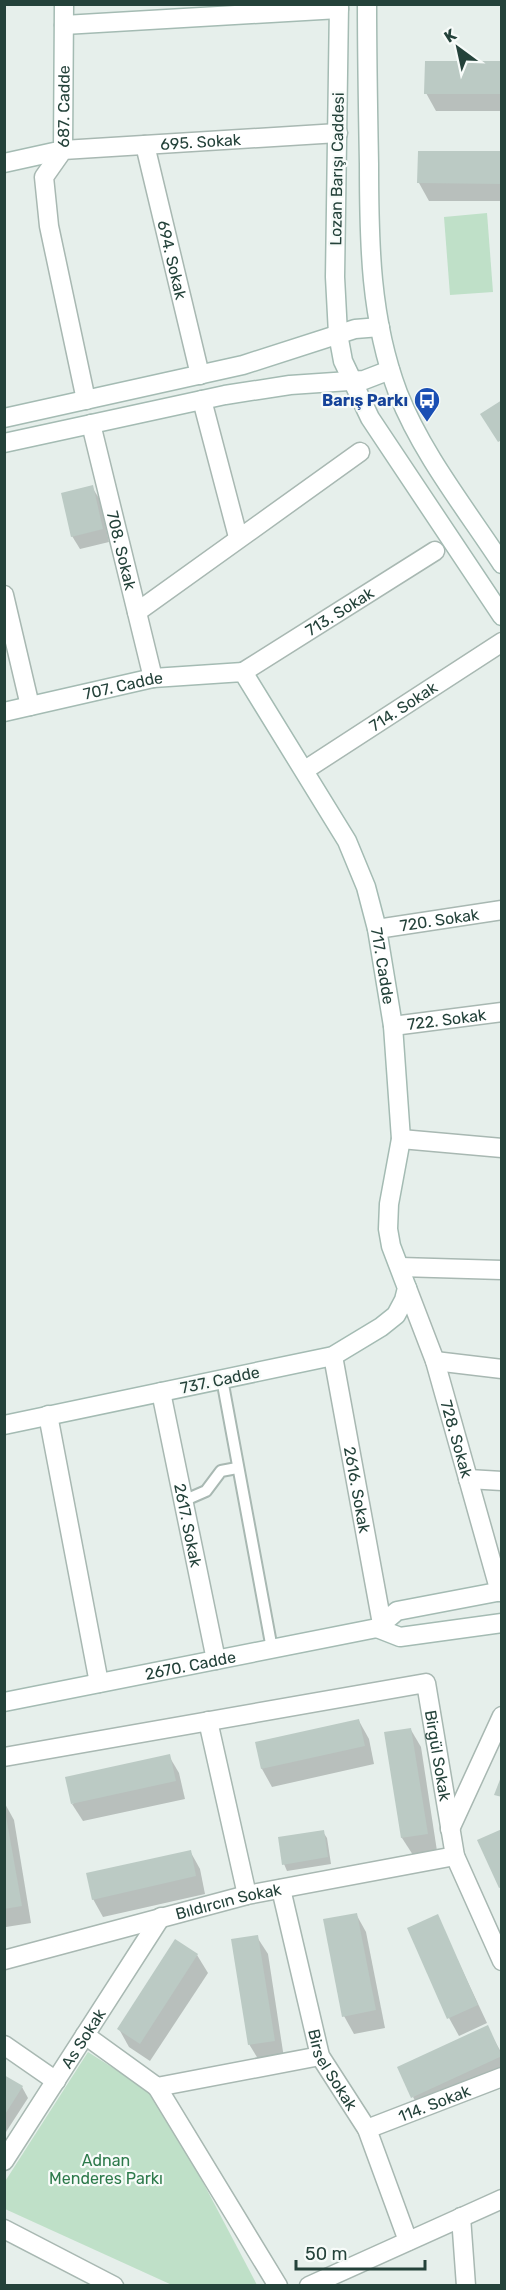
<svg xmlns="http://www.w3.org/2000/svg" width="506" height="2290" viewBox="0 0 506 2290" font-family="Rubik,sans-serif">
<rect width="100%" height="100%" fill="#e6efeb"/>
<!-- green -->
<g fill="#bfe0c8">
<path d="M487,213l6,79 -43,3 -6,-78z"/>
<path d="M88,2052l58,37 20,23 91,173h-85l-167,-76 -1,-26z"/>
</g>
<!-- shadow -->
<g fill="#0003">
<path d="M502,63v48h-66l-10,-18z"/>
<path d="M502,153v48h-73l-10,-18z"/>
<path d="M92,487l8,13 9,42 -29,7 -8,-13z"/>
<path d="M359,1721l10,18 5,25 -102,23 -10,-18 -6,-25z"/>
<path d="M411,1730l10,17 16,104 -24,4 -11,-17z"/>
<path d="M169,1756l10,17 6,26 -102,22 -11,-17z"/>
<path d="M4,1802l10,18 17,103 -25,4z"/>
<path d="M323,1832l4,6 4,26 -44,7 -3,-7z"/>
<path d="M190,1851l10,18 5,25 -102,23 -10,-18z"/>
<path d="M356,1914l10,18 19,96 -31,6 -10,-18z"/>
<path d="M437,1916l50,107 -28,13 -10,-18z"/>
<path d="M257,1937l11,17 16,104 -24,4 -11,-18z"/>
<path d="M197,1955l11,18 -58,88 -21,-14 -10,-18z"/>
<path d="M487,2027l15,27v24l-79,36 -10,-17z"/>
<path d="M4,2077l18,10 6,11 -24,37z"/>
</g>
<!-- building -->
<g fill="#bbcac4">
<path d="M425,61h77v33h-78z"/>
<path d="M418,151h84v33l-85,-1z"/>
<path d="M502,400v40l-4,2 -18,-28z"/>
<path d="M93,485l10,44 -32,8 -10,-44z"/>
<path d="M359,1719l6,27 -104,23 -6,-27z"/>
<path d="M411,1728l17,106 -27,4 -17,-106z"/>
<path d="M170,1754l6,27 -105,23 -6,-27z"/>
<path d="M501,1777h1v20l-8,-2z"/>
<path d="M4,1805l18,101 -18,3z"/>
<path d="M502,1829v58l-3,1 -22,-48z"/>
<path d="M324,1830l4,27 -46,8 -4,-28z"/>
<path d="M191,1850l5,26 -104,24 -6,-27z"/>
<path d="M357,1913l19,97 -34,7 -19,-98z"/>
<path d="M438,1914l40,91 -31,14 -40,-91z"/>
<path d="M258,1935l17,106 -27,4 -17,-106z"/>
<path d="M175,1939l23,15 -58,90 -23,-15z"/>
<path d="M488,2025l14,31 -91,42 -14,-31z"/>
<path d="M4,2075l19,11 -19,30z"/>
</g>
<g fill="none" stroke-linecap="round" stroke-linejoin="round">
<!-- lane casing -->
<g stroke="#a8b8b2" stroke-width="14">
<g id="lane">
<path d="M222,1379l50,270"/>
<path d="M183,1501l23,-10 15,-20 16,-3"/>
</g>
</g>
<!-- street casing -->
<g stroke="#a8b8b2" stroke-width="21">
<g id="street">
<path id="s1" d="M145,145l55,230"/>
<path id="s2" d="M86,400l-37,-174 -5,-49 19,-27 275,-17"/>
<path d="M202,400l36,137"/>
<path id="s3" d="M91,424l62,254"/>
<path d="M4,595l26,111"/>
<path d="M137,612l223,-160"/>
<path id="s4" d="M243,672l192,-121"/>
<path id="s5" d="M305,770l197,-128"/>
<path id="s6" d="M377,929l125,-19"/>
<path id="s7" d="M393,1026l109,-14"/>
<path d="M401,1139l101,9"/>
<path d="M400,1267l102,3"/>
<path id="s8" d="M407,1288l28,73 65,231"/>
<path id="s9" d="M333,1356l49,268"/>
<path d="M435,1361l67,8"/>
<path id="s10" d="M161,1392l55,268"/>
<path d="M48,1415l51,268"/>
<path d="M468,1479l34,2"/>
<path d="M208,1721l39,174"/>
<path id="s11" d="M4,1757l422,-74 29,173 47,105"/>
<path d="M450,1829l52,-113"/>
<path id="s12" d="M281,1889l39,167 47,73 41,112"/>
<path id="s13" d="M4,1960l243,-65 208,-39"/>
<path d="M85,2035l72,52 163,-31"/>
<path d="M4,2045l52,36"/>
<path d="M157,2087l121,199"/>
<path id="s14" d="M367,2129l135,-52"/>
<path id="s15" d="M4,2161l157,-244"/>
<path d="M461,2217l5,69"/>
<path d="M4,2229l110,57"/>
<path d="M309,2286l193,-87"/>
</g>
</g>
<!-- secondary casing -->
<g stroke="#a4bbb3" stroke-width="21">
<g id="secondary">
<path d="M339,4l-4,273 3,57 5,27 27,57 132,198"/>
<path d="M367,4c0,54 1,107 2,160 0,78 1,155 29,229 24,61 68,116 104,171"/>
<path d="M64,25l275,-16"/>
<path id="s16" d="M4,163l59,-13 1,-146"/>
<path d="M4,418l239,-53 112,-36 25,-2"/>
<path d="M4,443l221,-48 65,-10 74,-5 26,-10"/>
<path id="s17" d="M4,712l149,-34 90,-6 104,169 19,46 11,42 16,97 8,113 -12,65 -1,25 3,17 16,42 -3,12 -8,15 -15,12 -48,29 -329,69"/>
<path d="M502,1591l-105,20 -20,17 23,9 102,-14"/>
<path id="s18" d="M4,1702l373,-74"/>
</g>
</g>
<!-- lane -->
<use href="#lane" stroke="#fff" stroke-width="10"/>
<!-- street -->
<use href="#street" stroke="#fff" stroke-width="18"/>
<!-- secondary -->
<use href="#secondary" stroke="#fff" stroke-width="18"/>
</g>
<!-- icons -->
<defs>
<g id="bus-pin" transform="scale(1.35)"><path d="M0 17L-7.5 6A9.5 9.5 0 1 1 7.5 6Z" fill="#1a4fb4" stroke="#f7fbf9"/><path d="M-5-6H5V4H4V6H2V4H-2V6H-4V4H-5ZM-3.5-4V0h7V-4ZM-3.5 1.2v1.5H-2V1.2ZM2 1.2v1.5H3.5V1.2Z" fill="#fff"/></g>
</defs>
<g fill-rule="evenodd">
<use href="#bus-pin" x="427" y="400"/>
</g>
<g text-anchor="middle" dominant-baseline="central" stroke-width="4.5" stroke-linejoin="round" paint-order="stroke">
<!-- street labels -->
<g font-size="16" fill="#24423a" stroke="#f7fbf9">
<text stroke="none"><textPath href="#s16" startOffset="104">687. Cadde</textPath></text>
<text stroke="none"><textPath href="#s2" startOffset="398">695. Sokak</textPath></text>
<text transform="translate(337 169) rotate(-89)">Lozan Barışı Caddesi</text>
<text stroke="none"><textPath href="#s1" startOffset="118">694. Sokak</textPath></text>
<text stroke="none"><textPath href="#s3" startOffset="130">708. Sokak</textPath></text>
<text stroke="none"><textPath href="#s4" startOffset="114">713. Sokak</textPath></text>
<text stroke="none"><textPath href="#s17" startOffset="122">707. Cadde</textPath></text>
<text stroke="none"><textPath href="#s5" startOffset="117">714. Sokak</textPath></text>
<text stroke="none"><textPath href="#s6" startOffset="63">720. Sokak</textPath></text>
<text stroke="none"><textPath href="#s17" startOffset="572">717. Cadde</textPath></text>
<text stroke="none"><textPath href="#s7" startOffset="54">722. Sokak</textPath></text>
<text transform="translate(220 1380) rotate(-12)">737. Cadde</text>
<text stroke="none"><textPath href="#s8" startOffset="159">728. Sokak</textPath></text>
<text stroke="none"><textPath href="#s9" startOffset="136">2616. Sokak</textPath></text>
<text stroke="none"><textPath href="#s10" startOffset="136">2617. Sokak</textPath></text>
<text stroke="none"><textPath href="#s18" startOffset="190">2670. Cadde</textPath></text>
<text stroke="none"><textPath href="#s11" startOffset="502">Birgül Sokak</textPath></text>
<text stroke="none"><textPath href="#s13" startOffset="232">Bıldırcın Sokak</textPath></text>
<text stroke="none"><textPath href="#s15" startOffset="146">As Sokak</textPath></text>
<text stroke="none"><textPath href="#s12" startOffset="189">Birsel Sokak</textPath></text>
<text stroke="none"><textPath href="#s14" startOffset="72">114. Sokak</textPath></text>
</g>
<!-- transit labels -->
<g font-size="16" font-weight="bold" fill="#164399" stroke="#f7fbf9" text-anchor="end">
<text x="408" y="400">Barış Parkı</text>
</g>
<!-- park labels -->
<g font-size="16" fill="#2d7a4b" stroke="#f7fbf9">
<text x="106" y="2160">Adnan<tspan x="106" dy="18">Menderes Parkı</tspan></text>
</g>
</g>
<!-- border -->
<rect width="506" height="2290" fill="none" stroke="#24423a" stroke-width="12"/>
<!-- north arrow -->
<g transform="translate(458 48) rotate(327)" stroke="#f7fbf9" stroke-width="4.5" paint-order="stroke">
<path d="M0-4.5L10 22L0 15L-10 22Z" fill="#24423a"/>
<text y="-9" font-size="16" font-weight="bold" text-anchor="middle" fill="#24423a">K</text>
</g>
<!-- scale -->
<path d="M296 2260v9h129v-9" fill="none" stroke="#24423a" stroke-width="3"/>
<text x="305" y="2260" font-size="18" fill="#24423a" stroke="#f7fbf9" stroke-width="4.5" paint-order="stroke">50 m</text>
</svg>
